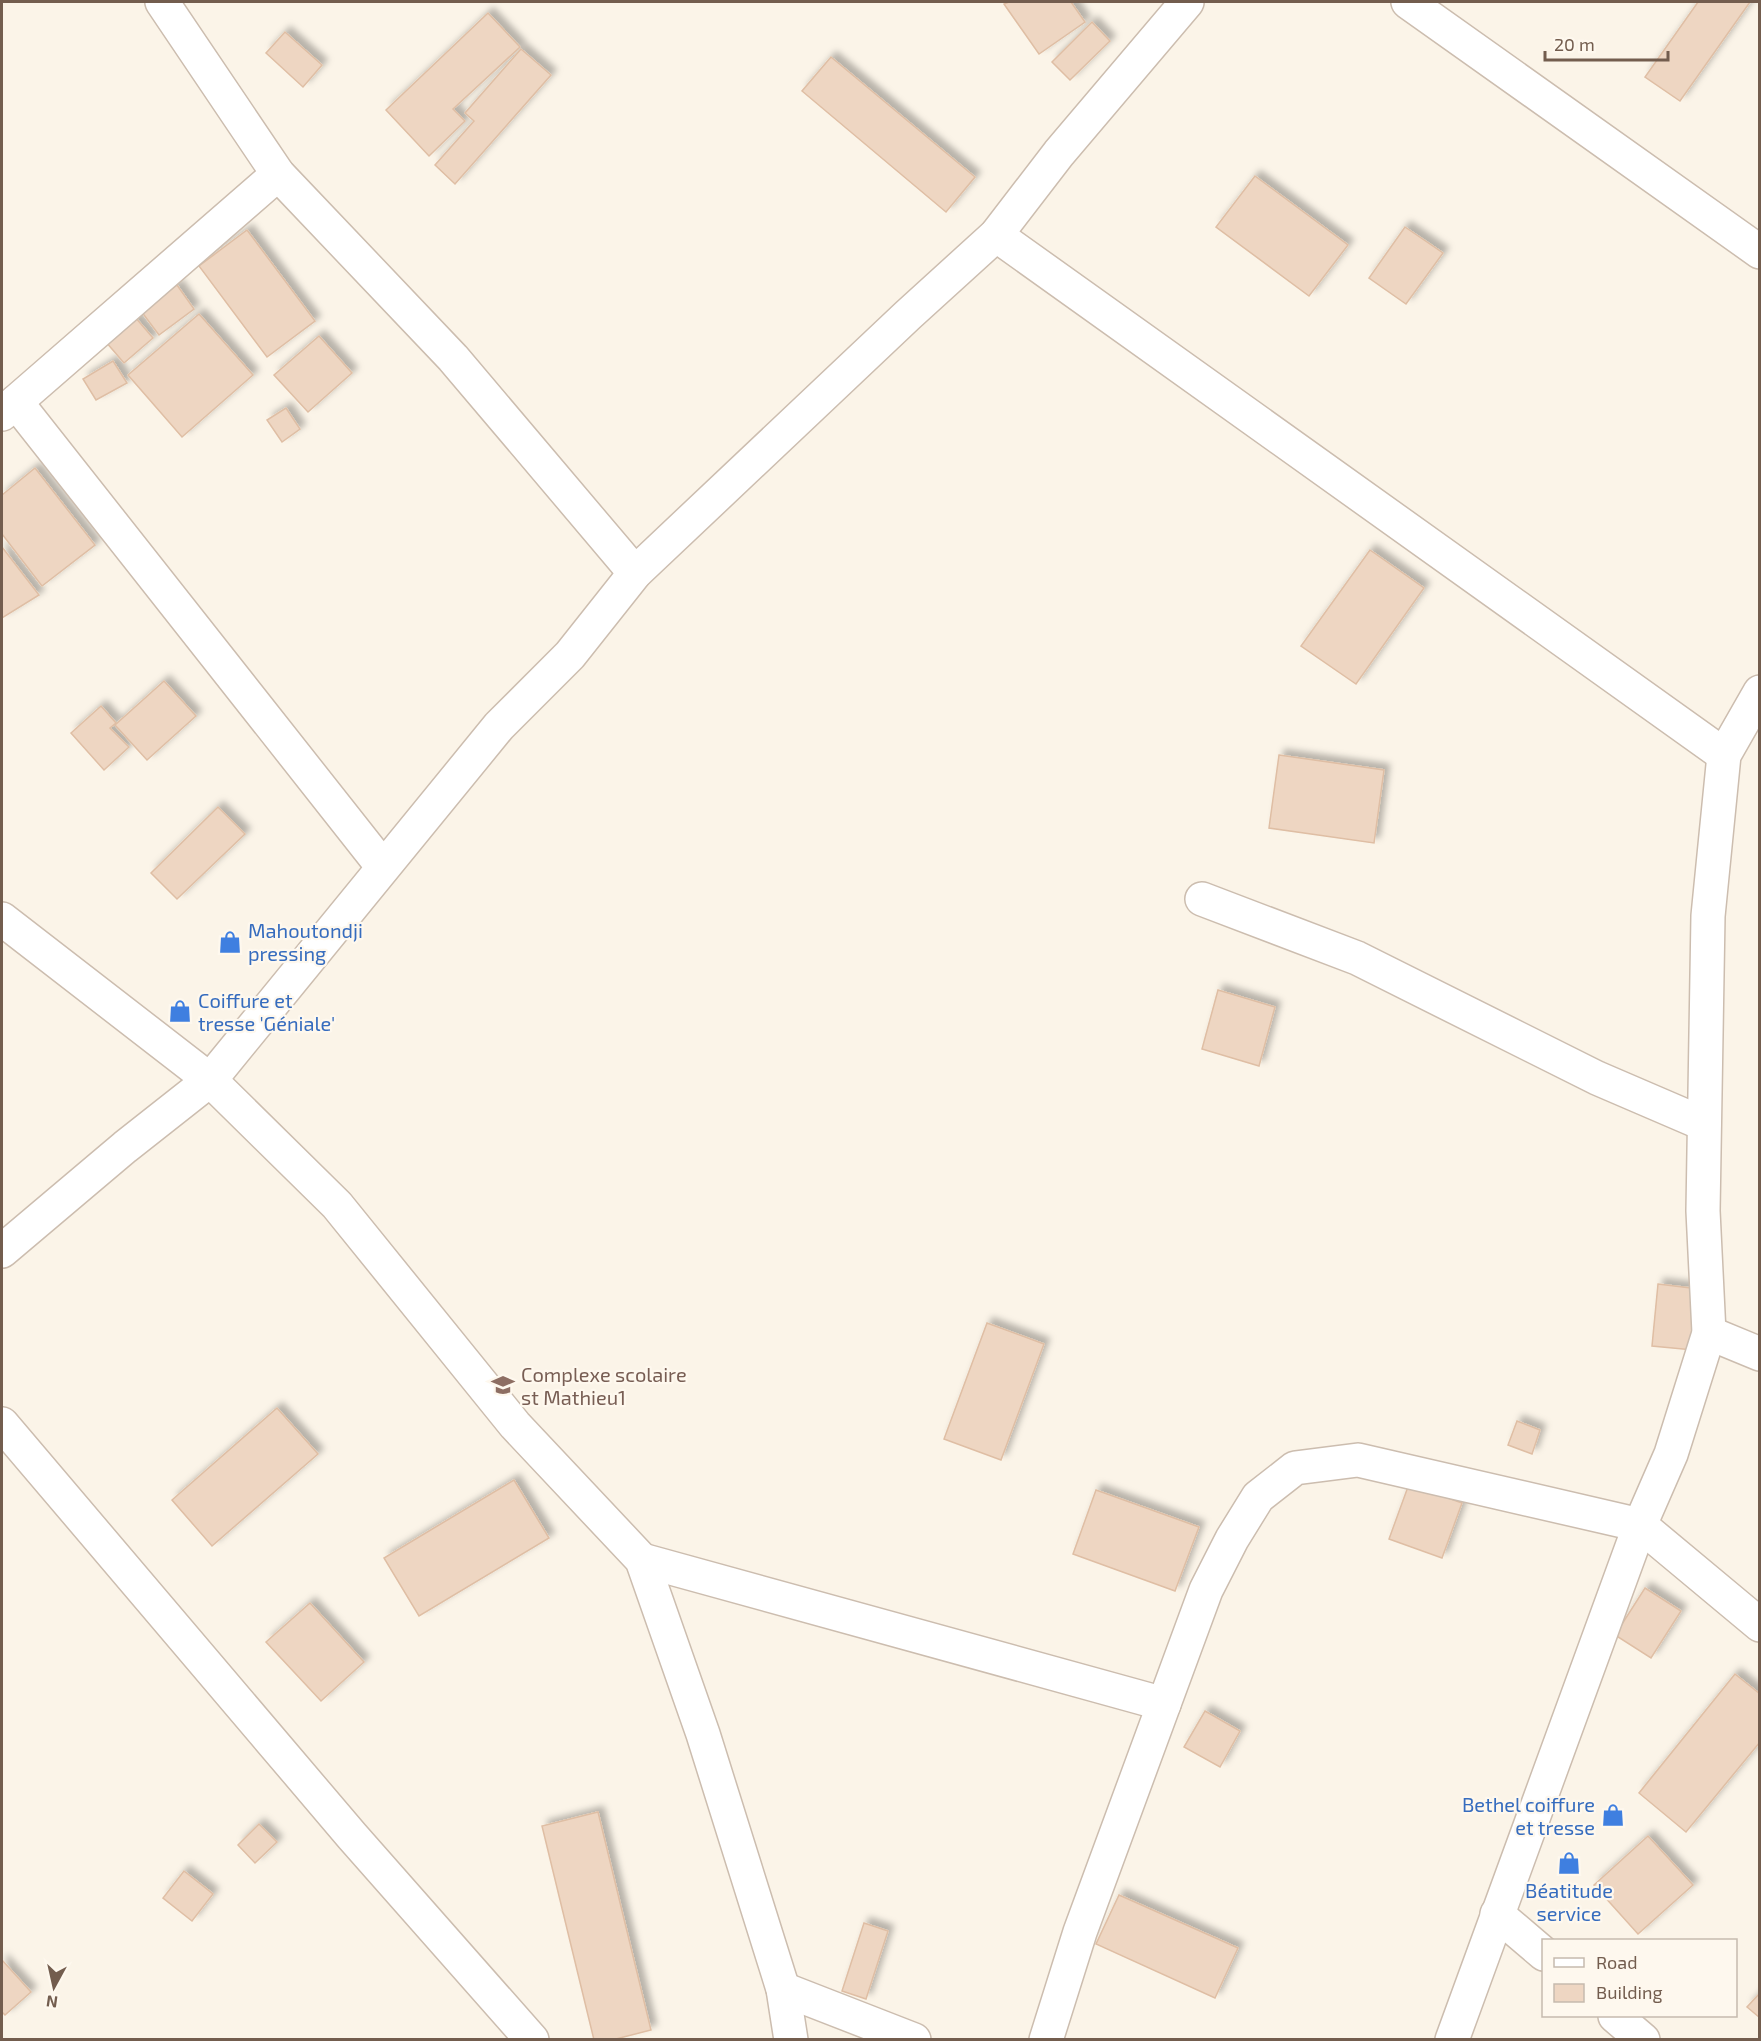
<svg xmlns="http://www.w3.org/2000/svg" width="1761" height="2041" viewBox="0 0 1761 2041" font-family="'Exo 2',sans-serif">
<defs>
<filter id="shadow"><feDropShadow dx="5.5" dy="-5.5" stdDeviation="3" flood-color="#0004"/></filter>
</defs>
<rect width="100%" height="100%" fill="#fbf4e8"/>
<!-- building -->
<g fill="#eed6c2" stroke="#dfbea4" stroke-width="1.5" filter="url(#shadow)">
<path d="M1009,2h62l14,20 -46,32 -35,-50z"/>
<path d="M1698,2h52l-70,99 -35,-24z"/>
<path d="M488,13l32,34 -67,62 12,12 -36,35 -43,-46z"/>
<path d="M1092,22l18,19 -40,39 -18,-18z"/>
<path d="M285,32l37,33 -19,22 -37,-34z"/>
<path d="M521,49l30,26 -96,109 -20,-19 39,-44 -9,-8z"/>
<path d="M831,57l144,120 -29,35 -144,-121z"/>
<path d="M1255,176l93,69 -39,51 -93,-69z"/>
<path d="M1405,227l38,26 -37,51 -37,-26z"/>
<path d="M247,230l68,91 -48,36 -68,-91z"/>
<path d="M177,285l17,24 -35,26 -18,-24z"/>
<path d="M199,314l54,61 -71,62 -54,-62z"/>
<path d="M135,317l18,21 -29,25 -18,-21z"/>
<path d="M319,336l33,37 -44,39 -34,-37z"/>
<path d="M113,361l14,22 -31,17 -13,-21z"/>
<path d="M286,408l14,21 -18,13 -15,-22z"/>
<path d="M35,468l60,77 -53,41 -40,-52v-39z"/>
<path d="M2,547l37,48 -37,23z"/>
<path d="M1370,550l54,38 -68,96 -55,-38z"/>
<path d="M164,681l32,35 -49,44 -32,-35z"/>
<path d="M101,706l15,17 -6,5 19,19 -25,23 -33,-37z"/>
<path d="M1279,755l105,15 -10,73 -105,-15z"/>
<path d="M218,807l27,27 -68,65 -26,-26z"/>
<path d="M1218,990l57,17 -16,59 -57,-17z"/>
<path d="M1658,1284l41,5 -6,61 -41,-4z"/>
<path d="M987,1323l57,21 -43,116 -57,-21z"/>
<path d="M277,1408l41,46 -106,92 -40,-46z"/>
<path d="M1517,1421l23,9 -8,24 -24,-9z"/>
<path d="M514,1480l35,58 -130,78 -35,-58z"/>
<path d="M1409,1484l53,19 -20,55 -53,-19z"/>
<path d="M1096,1490l103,37 -24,64 -102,-37z"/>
<path d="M1645,1588l36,23 -30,47 -36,-23z"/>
<path d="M310,1603l54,59 -43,39 -55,-59z"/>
<path d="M1735,1674l25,20v48l-74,90 -47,-39z"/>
<path d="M1205,1711l35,20 -20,36 -36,-20z"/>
<path d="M598,1812l53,218 -39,10h-18l-52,-214z"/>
<path d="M259,1824l18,18 -22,21 -17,-18z"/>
<path d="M1648,1836l45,49 -55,49 -44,-49z"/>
<path d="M184,1871l29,23 -21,27 -29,-23z"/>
<path d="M1119,1895l119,53 -23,50 -119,-54z"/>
<path d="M864,1923l24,8 -22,68 -24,-8z"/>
<path d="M2,1960l29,32 -26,23 -3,-3z"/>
<path d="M1760,1993v25l-13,-11z"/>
</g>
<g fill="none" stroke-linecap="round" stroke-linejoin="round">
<!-- street casing -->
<g stroke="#ccbdaf" stroke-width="36">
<g id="street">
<path d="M162,2l116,172 175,184 182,215"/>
<path d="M1408,2l352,250"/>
<path d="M996,235l728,520"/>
<path d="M16,402l367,465"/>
<path d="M2,414l276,-240"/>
<path d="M1202,899l155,59 240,120 107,46"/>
<path d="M2,919l208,161 127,125 178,220 127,135 61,174 80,255 8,51"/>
<path d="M2,1251l123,-104 85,-67 289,-354 71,-71 65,-82 273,-258 88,-80 63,-82 128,-151"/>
<path d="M1709,1333l51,21"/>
<path d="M2,1424l350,412 180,204"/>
<path d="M642,1560l522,144"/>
<path d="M1497,1914l47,40"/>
<path d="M783,1989l131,51"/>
<path d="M1615,2016l28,24"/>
<path d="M1046,2040l34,-108 126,-342 26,-51 26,-42 37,-29 63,-8 282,65 120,100"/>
<path d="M1452,2040l188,-515 31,-71 38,-121 -6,-122 5,-295 16,-161 36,-63"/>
</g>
</g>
<!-- street -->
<use href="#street" stroke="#fff" stroke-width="33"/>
</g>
<!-- icons -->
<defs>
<g id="shop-bare" transform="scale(1.8)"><path d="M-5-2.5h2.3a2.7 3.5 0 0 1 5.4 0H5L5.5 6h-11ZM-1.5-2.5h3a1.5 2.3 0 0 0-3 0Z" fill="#3f7fe0" stroke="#fef8ee" stroke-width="2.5" paint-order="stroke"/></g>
<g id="school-bare" transform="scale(1.8)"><path d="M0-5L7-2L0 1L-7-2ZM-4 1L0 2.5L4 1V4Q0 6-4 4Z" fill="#8d6e63" stroke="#fef8ee" stroke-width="2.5" paint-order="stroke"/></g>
</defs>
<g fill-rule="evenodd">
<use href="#shop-bare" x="230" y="942"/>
<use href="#shop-bare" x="180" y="1011"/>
<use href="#school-bare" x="503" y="1385"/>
<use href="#shop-bare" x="1613" y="1815"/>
<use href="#shop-bare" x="1569" y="1863"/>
</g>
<g text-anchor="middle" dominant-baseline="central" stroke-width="4.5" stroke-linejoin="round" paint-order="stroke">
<!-- shop labels -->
<g font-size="20" fill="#366cbe" stroke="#fef8ee" text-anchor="start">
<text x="248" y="930">Mahoutondji<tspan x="248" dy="23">pressing</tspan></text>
<text x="198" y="1000">Coiffure et<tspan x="198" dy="23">tresse 'Géniale'</tspan></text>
<text x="1595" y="1804" text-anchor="end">Bethel coiffure<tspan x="1595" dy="23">et tresse</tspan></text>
<text x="1569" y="1890" text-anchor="middle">Béatitude<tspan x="1569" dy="23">service</tspan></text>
</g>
<!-- education labels -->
<g font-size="20" fill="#785e54" stroke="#fef8ee" text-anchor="start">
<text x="521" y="1374">Complexe scolaire<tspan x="521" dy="23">st Mathieu1</tspan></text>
</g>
</g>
<!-- border -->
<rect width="1761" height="2041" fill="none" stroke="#735d4e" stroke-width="6"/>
<!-- legend -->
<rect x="1542" y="1939" width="195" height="78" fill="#fef8ee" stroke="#c6baae" stroke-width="1.5"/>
<rect x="1554" y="1958" width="30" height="9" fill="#ffffff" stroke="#c6baae" stroke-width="1.5"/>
<text x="1596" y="1969" font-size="18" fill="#735d4e">Road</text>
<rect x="1554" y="1984" width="30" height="18" fill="#eed6c2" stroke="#c6baae" stroke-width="1.5"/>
<text x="1596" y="1999" font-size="18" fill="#735d4e">Building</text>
<!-- north arrow -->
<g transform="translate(54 1987) rotate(188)" stroke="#fef8ee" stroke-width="4.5" paint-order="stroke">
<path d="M0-4.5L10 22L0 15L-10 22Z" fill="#735d4e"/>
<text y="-9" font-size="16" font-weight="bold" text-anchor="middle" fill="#735d4e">N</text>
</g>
<!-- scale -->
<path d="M1545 51v9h123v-9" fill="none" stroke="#735d4e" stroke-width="3"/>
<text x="1554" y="51" font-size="18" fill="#735d4e" stroke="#fef8ee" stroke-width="4.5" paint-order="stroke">20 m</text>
</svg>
